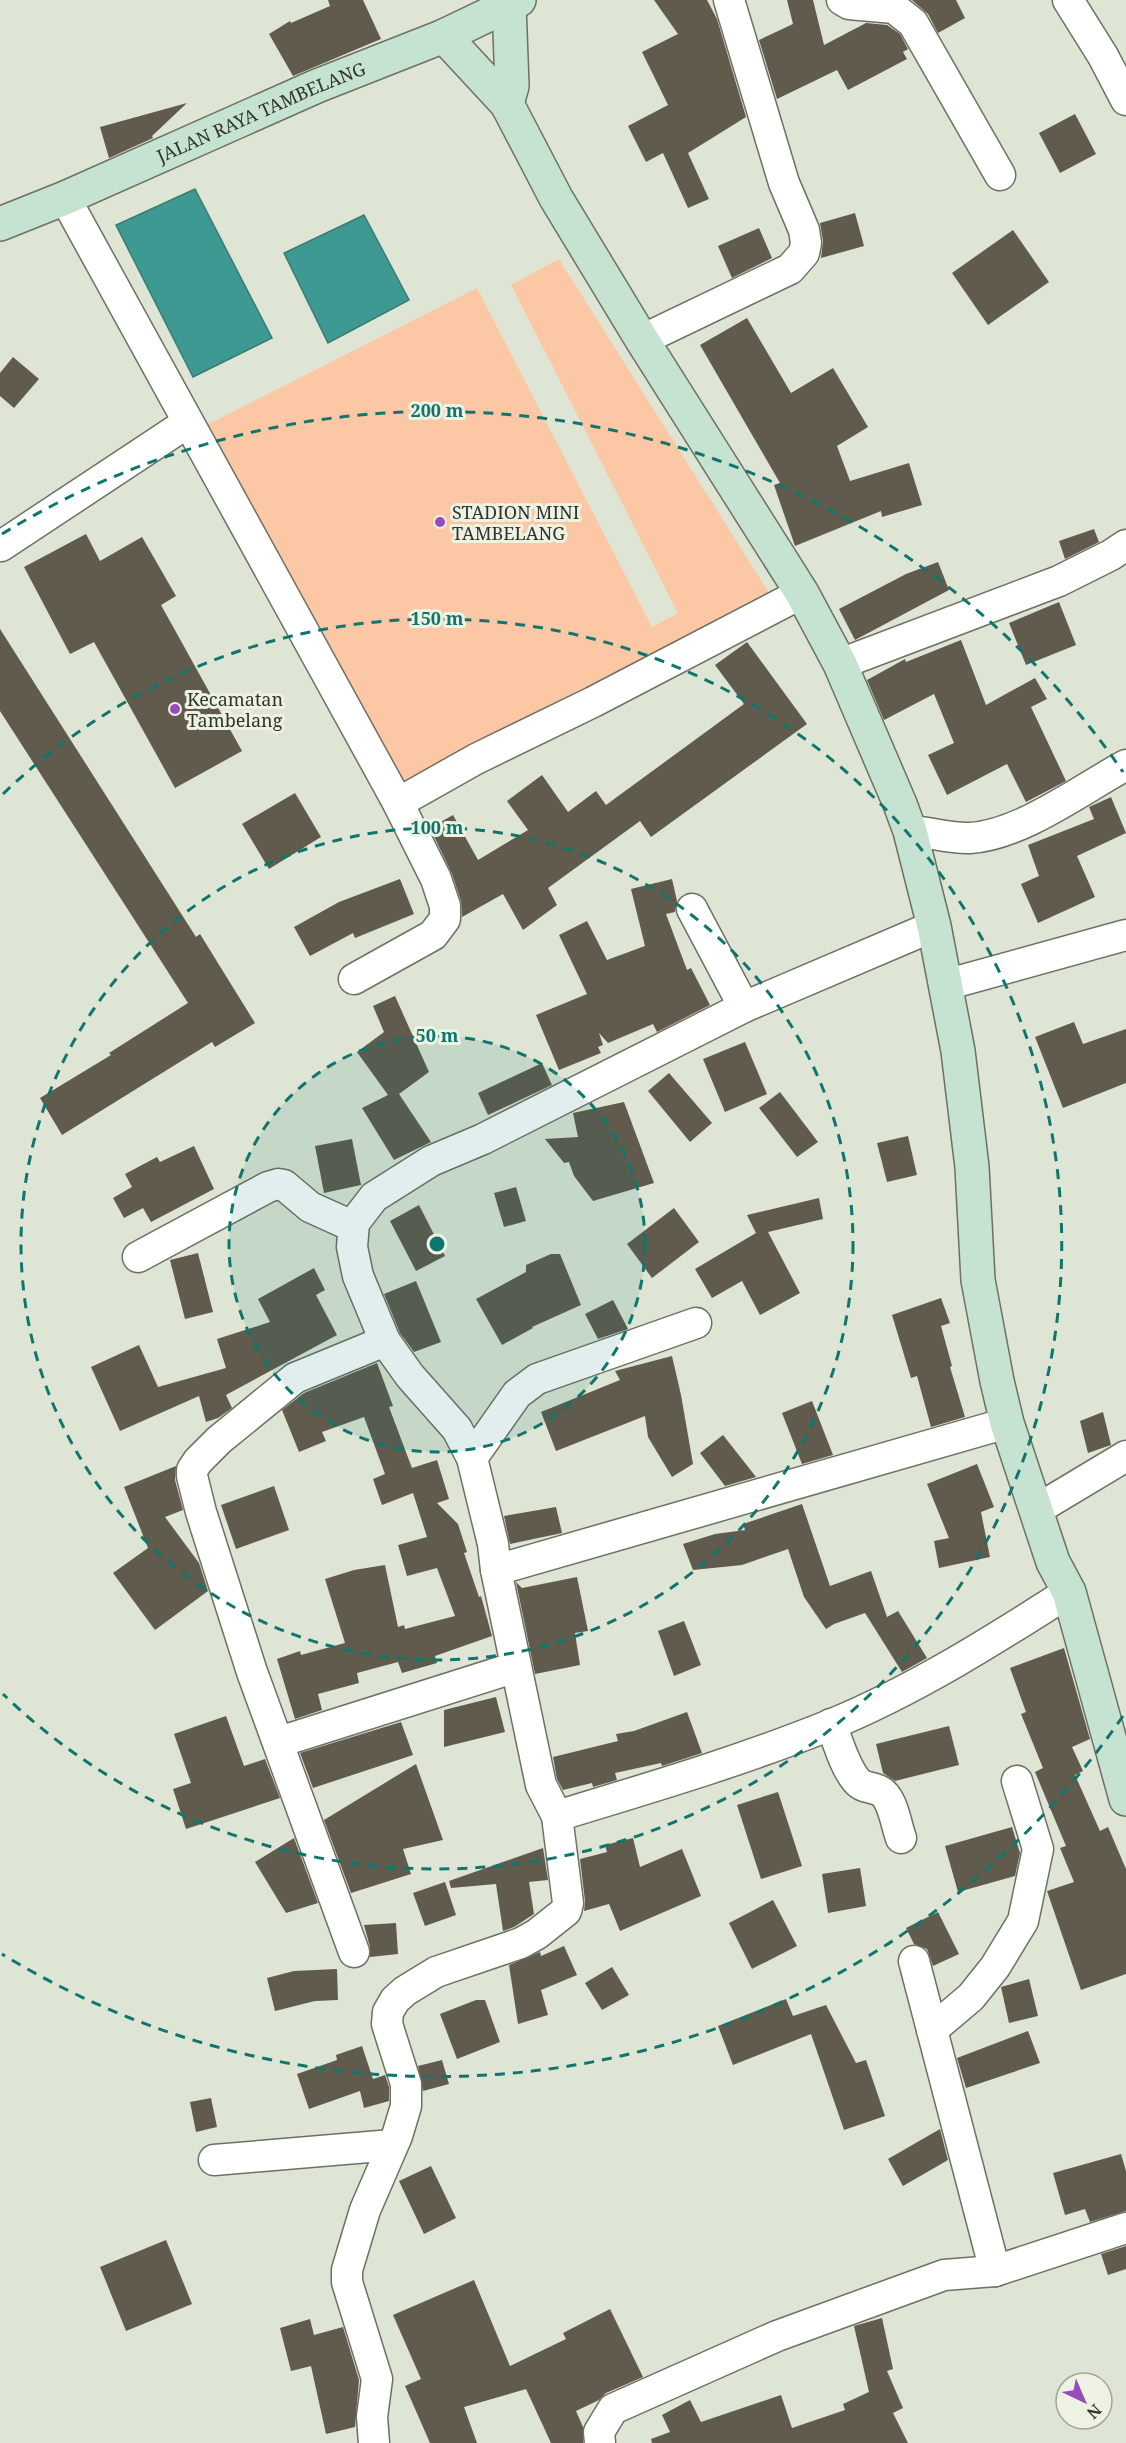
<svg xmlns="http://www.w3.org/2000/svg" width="1126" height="2443" viewBox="0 0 1126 2443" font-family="'Noto Serif',serif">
<rect width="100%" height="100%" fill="#dfe5d4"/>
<!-- green -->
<path fill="#fcc7a5" d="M559,259l210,334 -369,200 -199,-365 276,-140 175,339 26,-14 -167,-328z"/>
<!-- water -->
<g fill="#3e9992" stroke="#3a7a74" stroke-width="1.5">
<path d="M195,189l77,149 -79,39 -77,-152z"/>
<path d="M364,215l45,85 -81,43 -44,-90z"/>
</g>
<!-- building -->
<g fill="#605b4d">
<path d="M328,0h35l18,39 -88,37 -24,-42 21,-13 1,2 39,-17z"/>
<path d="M654,0h53l10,19 29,98 -58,36 21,46 -21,9 -25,-55 -17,9 -18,-36 40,-21 -26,-53 36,-18z"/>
<path d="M787,0h26l11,45 42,-22 21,2 13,9 8,15 -5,3 4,7 -59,31 -11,-20 -60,29 -18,-59 34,-16z"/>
<path d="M912,0h44l9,18 -27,15 -10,-19z"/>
<path d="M187,103l-35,33 1,2 -44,20 -9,-31z"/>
<path d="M1075,114l21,40 -36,19 -21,-40z"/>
<path d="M855,213l9,33 -43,12 2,-17 -3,-18z"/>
<path d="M759,228l13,30 -40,20 -14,-32z"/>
<path d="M1013,230l36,52 -61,43 -36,-52z"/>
<path d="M747,318l44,75 42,-25 35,59 -31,19 13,35 59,-18 13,42 -40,12 -1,-6 -86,35 -21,-61 6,-2 -80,-138z"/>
<path d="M13,357l26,22 -25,29 -14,-12v-23z"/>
<path d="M1094,529l5,13 -34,17 -6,-18z"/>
<path d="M86,534l14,27 42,-24 34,59 -15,9 81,146 -67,37 -81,-146 -24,12 -46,-87z"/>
<path d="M938,562l11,28 -94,50 -16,-31 67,-35z"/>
<path d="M1059,602l17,43 -50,20 -17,-42z"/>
<path d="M0,629l196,308 4,-3 55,89 -40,24 -3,-5 -150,93 -22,-37 71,-43 -2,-2 79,-50 -188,-292z"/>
<path d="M961,640l25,65 49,-27 12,21 -16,8 35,74 -40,21 -19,-38 -60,31 -19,-40 26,-12 -20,-49 -50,26 -17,-40 38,-21 1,3z"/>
<path d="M747,642l60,82 -156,113 -11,-16 -92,67 9,17 -34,25 -20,-36 -41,23 -1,-16 -9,-27 -22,-46 23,-13 25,45 50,-30 -21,-29 35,-26 26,37 28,-21 10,14 138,-101 -29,-39z"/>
<path d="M295,793l26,44 -52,32 -27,-45z"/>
<path d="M1111,797l15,36 -49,23 18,41 -57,26 -17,-39 18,-8 -11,-31 66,-26 -5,-12z"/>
<path d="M400,879l14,35 -59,24 -2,-5 -43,23 -16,-29 45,-25z"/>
<path d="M672,879l5,22 -2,11 -9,2 21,56 4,-2 19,37 -53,27 -4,-8 -45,19 -9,-10 4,12 -5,2 3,6 -42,17 -23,-55 51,-21 -28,-59 28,-14 20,39 38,-14 -14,-57z"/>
<path d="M395,996l34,76 -30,22 32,48 -37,18 -32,-52 26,-13 -31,-43 27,-20 -11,-26z"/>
<path d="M1074,1022l9,22 43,-15v54l-63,25 -28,-71z"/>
<path d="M745,1042l22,52 -42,18 -22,-53z"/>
<path d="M542,1063l10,22 -64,30 -10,-22z"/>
<path d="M669,1073l43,50 -22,19 -42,-51z"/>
<path d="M780,1092l38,50 -21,15 -38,-49z"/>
<path d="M624,1102l30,81 -61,18 -19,-25 -5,-14 -5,1 -19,-24 33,-2 -5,-24z"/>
<path d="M908,1136l9,39 -30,7 -10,-39z"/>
<path d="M352,1139l9,46 -37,8 -9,-47z"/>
<path d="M194,1146l20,43 -63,33 -8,-14 -19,10 -11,-20 19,-11 -7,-13 32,-17 3,5z"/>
<path d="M516,1187l10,34 -22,6 -10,-34z"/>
<path d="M819,1198l4,21 -55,13 32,61 -40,22 -18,-34 -30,17 -17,-29 61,-36 -9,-18z"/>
<path d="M419,1205l26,51 -29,15 -26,-50z"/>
<path d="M674,1208l25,34 -47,36 -25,-34z"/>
<path d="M198,1253l15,59 -28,7 -15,-59z"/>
<path d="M551,1254h9l21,51 -49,22 1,1 -31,17 -26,-46 50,-27v-7z"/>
<path d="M314,1268l11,22 -9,5 21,40 -111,60 6,13 -14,10 -12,4 -7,-26 -79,35 -29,-64 48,-22 19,42 68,-19 -9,-29 53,-17 -12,-23z"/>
<path d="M416,1281l25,61 -27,10 -14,-19 -16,-39z"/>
<path d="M941,1298l9,25 -9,3 11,40 -2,1 15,50 -34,10 -14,-51 -6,2 -19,-63z"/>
<path d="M613,1300l15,29 -30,10 -13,-25z"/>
<path d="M672,1356l9,39 12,69 -21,13 -24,-40 -3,-21 -89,35 -15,-39 79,-32 -5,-9z"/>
<path d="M377,1363l16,43 -4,1 23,61 25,-8 12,39 -12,4 21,21 9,28 -3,1 15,44 2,-1 11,40 -57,20 2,7 -35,10 -4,-11 -41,11 2,10 -41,11 4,16 -27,9 -18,-60 23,-8 1,4 44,-12 -20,-64 29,-9 31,-5 13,62 6,-2 1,4 50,-13 -18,-48 -30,8 -9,-31 29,-8 -14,-44 -31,12 -9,-26 12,-5 -21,-57 -42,15 4,9 -27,11 -17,-42 22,-17z"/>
<path d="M812,1401l21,54 -31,9 -20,-51z"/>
<path d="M1103,1412l8,33 -23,8 -8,-32z"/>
<path d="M723,1435l33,42 -31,9 -25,-33z"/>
<path d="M977,1464l17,43 -13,5 9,45 -51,11 -5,-27 15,-3 -22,-54z"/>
<path d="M176,1466l-1,14 8,30 -18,7 34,46 9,28 -53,39 -42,-57 35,-25 -24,-61z"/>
<path d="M274,1486l15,44 -53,19 -15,-44z"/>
<path d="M802,1504l28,82 41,-15 16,46 11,-6 29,47 -25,14 -37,-59 -31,11 -8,5 -22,-32 -16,-48 -46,16 -49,5 -10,-26 32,-10 30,-4 -2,-6z"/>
<path d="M556,1507l6,26 -52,11 -6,-28z"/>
<path d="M577,1577l11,54 -13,2 5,32 -45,9 -19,-92 6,6z"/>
<path d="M684,1621l17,44 -27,11 -16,-45z"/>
<path d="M1064,1648l26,91 -18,8 11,24 -8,4 25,56 8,-4 18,42v105l-45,16 -34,-99 27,-9 -14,-34 6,-2 -31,-74 8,-4 -22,-54 5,-2 -16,-44z"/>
<path d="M496,1697l9,35 -61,15v-37z"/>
<path d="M687,1712l15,41 -40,13 -1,-3 -46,10 2,7 -24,7 -1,-4 -29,7 -6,-11 -4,-22 65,-16 -2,-7 18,-3z"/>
<path d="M226,1716l18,50 21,-7 15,39 -94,31 -13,-40 18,-6 -17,-49z"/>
<path d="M401,1722l12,33 -100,33 -13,-35z"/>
<path d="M949,1726l10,39 -64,16 -12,-8 -7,-29z"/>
<path d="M416,1764l27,76 -40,9 8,25 -60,19 -27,-73z"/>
<path d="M778,1792l24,74 -41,13 -24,-74z"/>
<path d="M1012,1827l8,26 -5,23 -57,16 -13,-46z"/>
<path d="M294,1838l24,65 -32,10 -31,-51z"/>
<path d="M633,1838l7,29 42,-18 19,47 -81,35 -11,-27 -25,7 1,-10 -5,-42 27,-7 -2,-7z"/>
<path d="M543,1848l5,32 -19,2 5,32 -20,13 -11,4 -7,-47 -45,4 -2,-7z"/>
<path d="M860,1868l6,38 -38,7 -6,-39z"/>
<path d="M445,1882l11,33 -31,11 -12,-33z"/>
<path d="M773,1900l24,46 -45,23 -23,-46z"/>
<path d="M938,1912l21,42 -26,12 -6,-17 -13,-5 -8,-16z"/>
<path d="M396,1923l2,31 -28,3v-10l-6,-22z"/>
<path d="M564,1946l13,29 -36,15 7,25 -30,9 -9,-59 31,-13 1,4z"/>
<path d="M612,1967l17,28 -27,15 -17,-27z"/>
<path d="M337,1969l1,31 -23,1 -40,10 -8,-33 27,-7z"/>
<path d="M1029,1979l9,37 -29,7 -8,-36z"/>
<path d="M786,1999l7,17 33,-11 30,58 10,-3 19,56 -41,14 -33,-96 -78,31 -15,-39z"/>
<path d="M476,2000h9l15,42 -43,17 -17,-45z"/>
<path d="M1028,2031l12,32 -74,25 -9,-30z"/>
<path d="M362,2046l11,33 12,-4 4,12v14l-25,7 -4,-17 -51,18 -12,-35 40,-14 -1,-5z"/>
<path d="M442,2060l7,24 -26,7 -5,-25z"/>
<path d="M211,2098l6,29 -21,5 -6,-30z"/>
<path d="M940,2129l8,31 -45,26 -15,-27z"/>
<path d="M1121,2154l5,17v40l-36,11 -5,-13 -20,6 -12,-42z"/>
<path d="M431,2166l25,52 -32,16 -25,-53z"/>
<path d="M166,2240l26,64 -66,27 -26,-64z"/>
<path d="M1126,2246v23l-18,6 -7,-21z"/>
<path d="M474,2280l36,86 56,-27 -3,-6 47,-24 33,68 -37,16 -7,7 -23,11 7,16v16h-32l-25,-54 -62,18 13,36h-47l-25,-57 16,-7 -28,-64z"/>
<path d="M882,2318l11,51 -6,2 16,37 -10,5 15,30h-256l-1,-4 19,-7 -8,-17 28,-15 11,22 80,-27 11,33 53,-18 -2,-6 26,-12 -15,-66z"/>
<path d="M310,2319l4,16 29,-8 16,53 -4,47 -29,7 -15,-68 -20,5 -11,-43z"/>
</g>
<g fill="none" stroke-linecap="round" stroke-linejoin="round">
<!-- street casing -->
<g stroke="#6c7163" stroke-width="33">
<g id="street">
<path d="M842,0l7,4 45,4 19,15 87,152"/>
<path d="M1068,0l35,56 23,44"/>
<path d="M65,198l333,605 78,-44 117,-57 209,-109"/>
<path d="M642,340l148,-71 14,-16 2,-10 -2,-13 -20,-47 -55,-183"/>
<path d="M1,546l186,-123"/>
<path d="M840,664l219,-83 52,-26 15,-10"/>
<path d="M910,831c20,1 41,8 60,7 51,-3 112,-49 156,-73"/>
<path d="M692,909l52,98"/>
<path d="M354,979l79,-44 12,-16v-13l-9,-27 -38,-76"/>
<path d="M945,985l181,-50"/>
<path d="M138,1257l130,-70 10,-3 6,1 26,22 42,19"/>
<path d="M472,1458l45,-64 20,-15 159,-56"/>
<path d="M1036,1510l90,-54"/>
<path d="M496,1570l511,-147"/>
<path d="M831,1724c7,18 13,41 25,56 7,9 15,6 24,11 13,7 16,34 21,47"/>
<path d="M279,1742l237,-75"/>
<path d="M557,1816c92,-28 184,-55 273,-91 85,-35 162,-84 239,-133"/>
<path d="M354,1952l-102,-280 -51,-160 -9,-36v-6l6,-9 21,-21 76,-62 90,-37"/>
<path d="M914,1961l81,310"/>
<path d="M932,2030l39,-33 24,-30 28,-46 15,-72 -21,-68"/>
<path d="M214,2160l178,-15"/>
<path d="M374,2443l-2,-26 5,-38 -30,-97v-12l18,-60 32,-74 9,-30v-22l-19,-60 1,-12 7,-12 10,-9 31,-19 85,-29 16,-9 29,-23 2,-8 -11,-87 -16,-31 -45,-215 -3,-26 -21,-86 -15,-29 -47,-53 -25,-35 -27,-65 -6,-29 2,-24 20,-26 57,-36 52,-22 261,-132 190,-81"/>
<path d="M600,2443l-1,-11 14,-23 164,-73 167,-61 51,-4 131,-43"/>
</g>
</g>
<!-- secondary casing -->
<g stroke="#6c7163" stroke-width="36">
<g id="secondary">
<path d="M444,36l63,68 49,94 86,142 160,253 38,71 60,140 10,27 24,95 24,125 14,116 6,113 19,101 10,42 46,139 16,30 57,207"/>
<path d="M507,104l5,-18 -3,-82"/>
<path id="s1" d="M0,224l65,-26 252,-112 127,-50 75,-36"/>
</g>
</g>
<!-- street -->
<use href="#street" stroke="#fff" stroke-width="30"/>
<!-- secondary -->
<use href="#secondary" stroke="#c6e2d1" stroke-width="33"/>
</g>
<!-- distance rings -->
<circle cx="437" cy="1244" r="208" fill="#0f766e" fill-opacity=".12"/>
<g fill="none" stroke="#0f766e" stroke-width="3" stroke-dasharray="10 8">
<circle cx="437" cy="1244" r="208"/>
<circle cx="437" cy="1244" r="416"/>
<path d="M3 794A625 625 0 1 1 3 1694"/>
<path d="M1123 1716A833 833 0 0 1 2 1954M2 534A833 833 0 0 1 1123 772"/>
</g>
<!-- markers -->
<g fill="#994abb" stroke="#edf2e2" stroke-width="2">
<circle cx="440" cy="522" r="6"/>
<circle cx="175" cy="709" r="6"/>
</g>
<g text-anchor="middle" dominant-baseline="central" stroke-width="6" stroke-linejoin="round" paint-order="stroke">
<!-- street labels -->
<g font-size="18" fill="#31332d" stroke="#edf2e2">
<text stroke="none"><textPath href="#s1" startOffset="284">JALAN RAYA TAMBELANG</textPath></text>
</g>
<!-- poi labels -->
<g font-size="18" fill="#31332d" stroke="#edf2e2" text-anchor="start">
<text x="452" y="512">STADION MINI<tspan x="452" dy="21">TAMBELANG</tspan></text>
<text x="187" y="699">Kecamatan<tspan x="187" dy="21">Tambelang</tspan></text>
</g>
</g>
<circle cx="437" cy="1244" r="9" fill="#0f766e" stroke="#edf2e2" stroke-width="3"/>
<g font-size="18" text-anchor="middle" font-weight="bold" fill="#0f766e" stroke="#edf2e2" stroke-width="6" stroke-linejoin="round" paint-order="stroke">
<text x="437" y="417">200 m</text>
<text x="437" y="625">150 m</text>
<text x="437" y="834">100 m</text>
<text x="437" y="1042">50 m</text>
</g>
<!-- north arrow -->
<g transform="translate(1084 2401) rotate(136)"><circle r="28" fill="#edf2e2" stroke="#a2a69a" stroke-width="1.5"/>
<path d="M0-4.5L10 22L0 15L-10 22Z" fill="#994abb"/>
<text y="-9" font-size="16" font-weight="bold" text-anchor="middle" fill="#31332d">N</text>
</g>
</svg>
